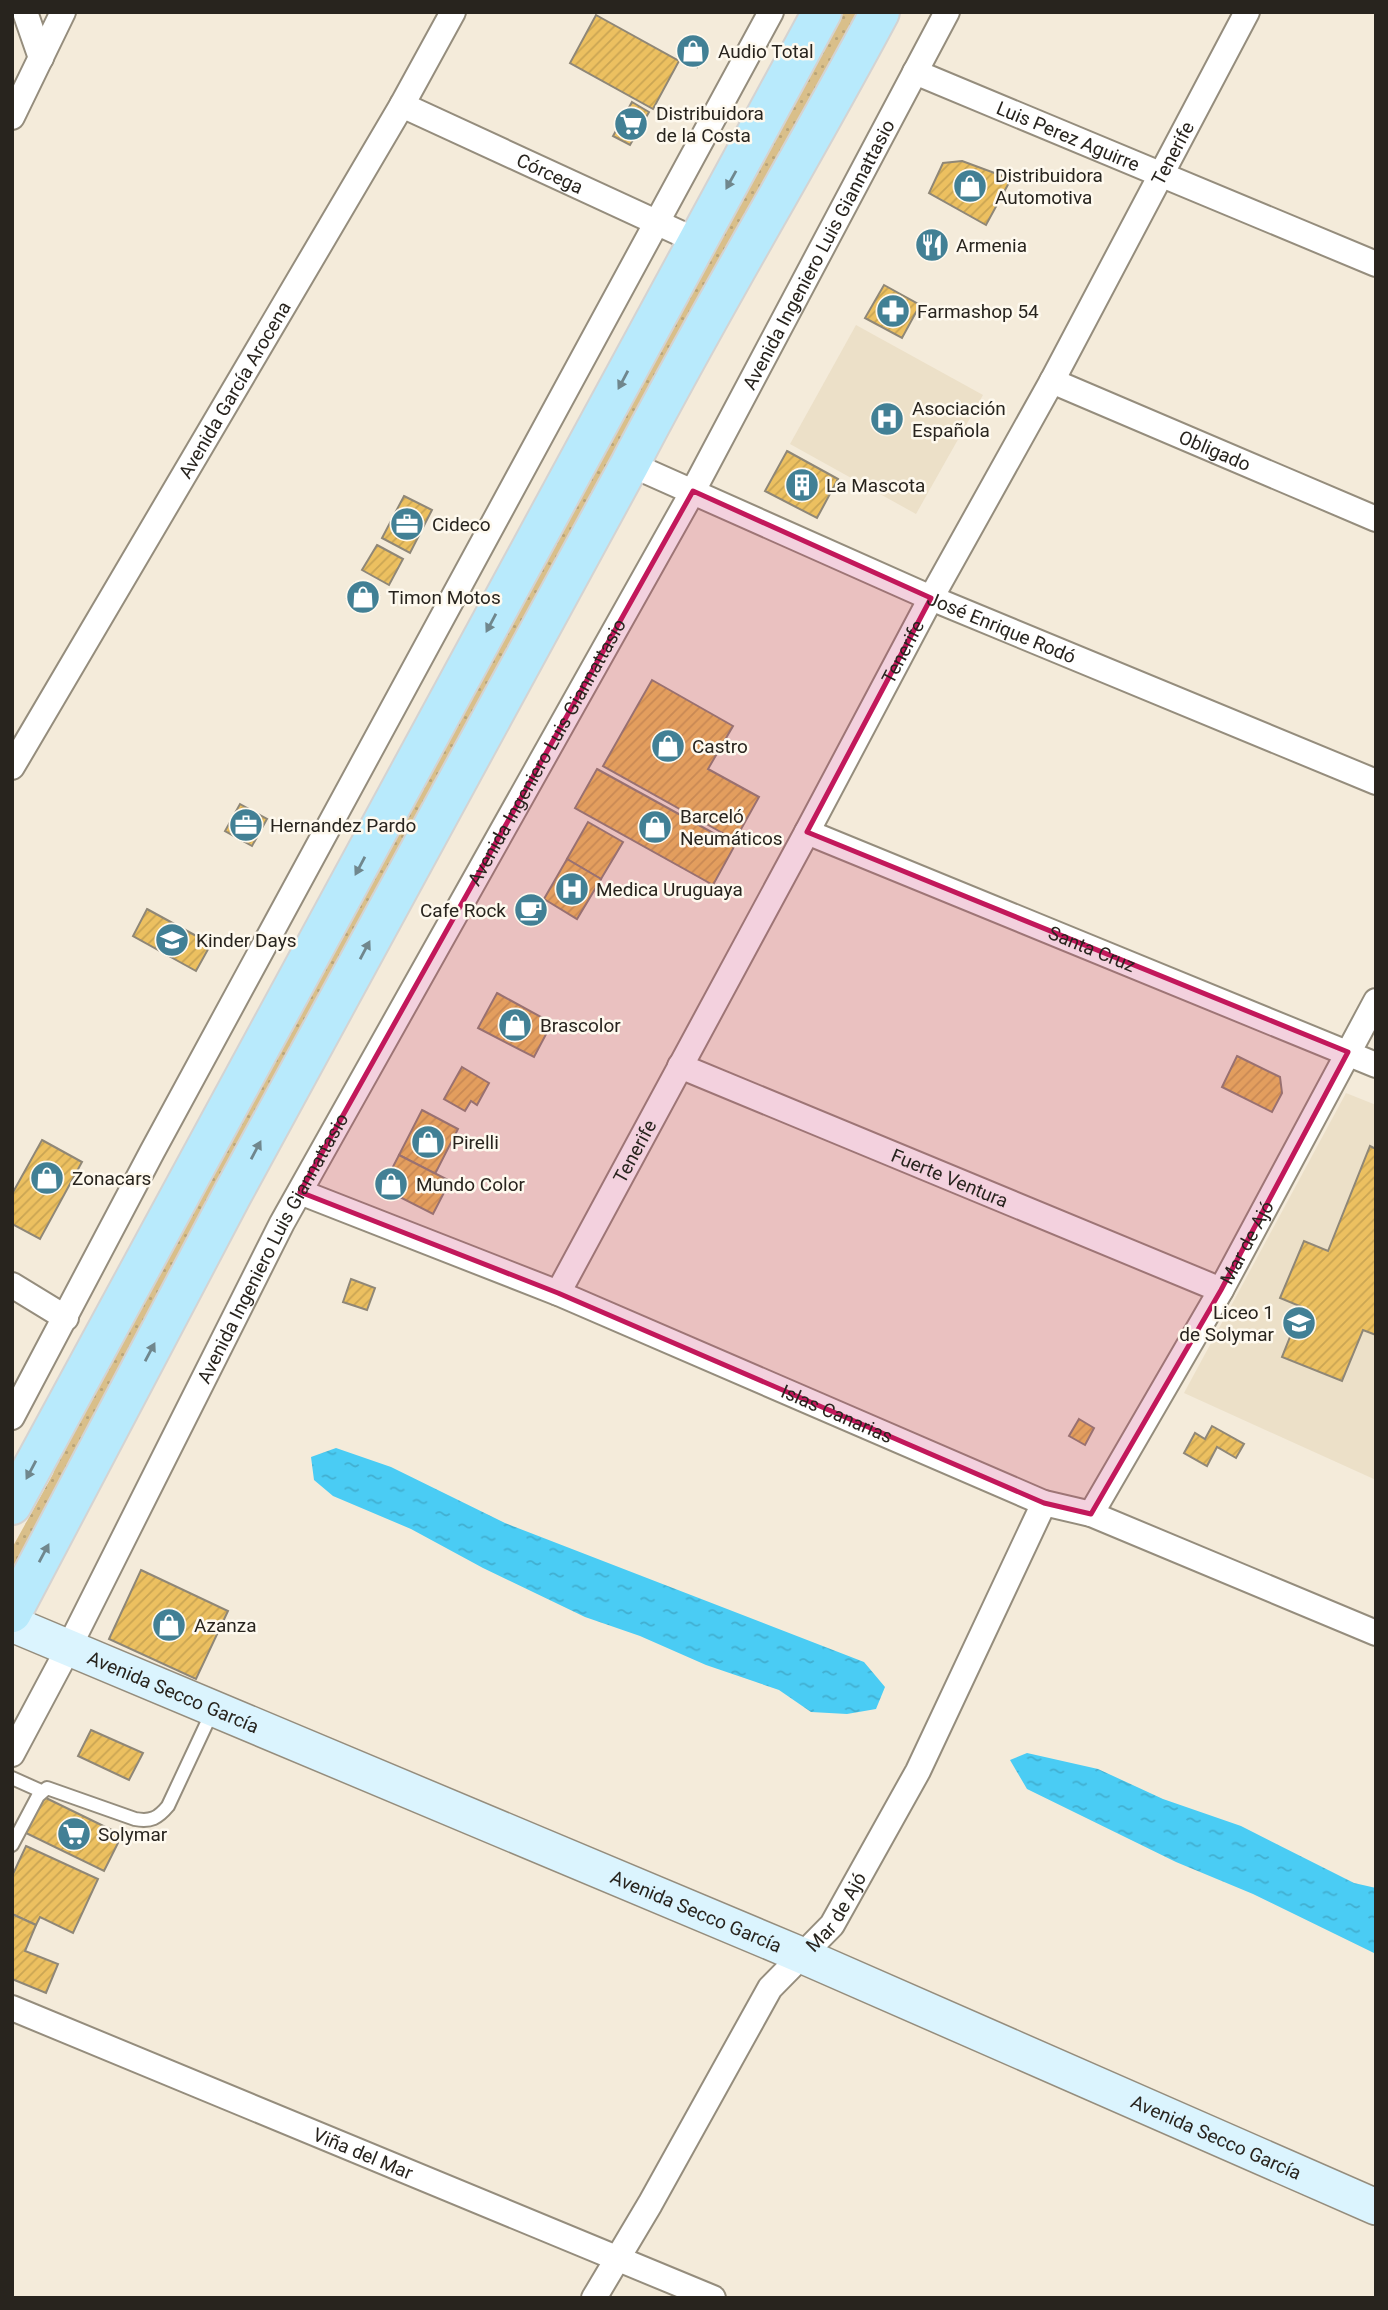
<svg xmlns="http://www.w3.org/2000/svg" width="1388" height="2310" viewBox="0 0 1388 2310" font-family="Roboto,sans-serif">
<defs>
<pattern id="grass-dots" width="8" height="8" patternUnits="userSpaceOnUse" patternTransform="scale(1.75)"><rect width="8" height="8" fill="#d9bf8a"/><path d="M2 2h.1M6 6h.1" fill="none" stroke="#baa477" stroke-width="1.8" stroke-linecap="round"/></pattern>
<pattern id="water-ripples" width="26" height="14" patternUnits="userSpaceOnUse" patternTransform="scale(1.75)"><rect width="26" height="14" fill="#4accf4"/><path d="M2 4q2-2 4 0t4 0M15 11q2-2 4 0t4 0" fill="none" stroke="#41afd1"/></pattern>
<pattern id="building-hatch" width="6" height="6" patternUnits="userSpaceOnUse" patternTransform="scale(1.75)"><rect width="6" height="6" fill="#ecc060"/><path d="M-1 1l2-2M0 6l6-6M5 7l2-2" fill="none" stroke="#caa553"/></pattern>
</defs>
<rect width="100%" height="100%" fill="#f4ebda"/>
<!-- built -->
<g fill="#ece0c8">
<path d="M856,325l127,70 -67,119 -126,-70z"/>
<path d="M1346,1093l30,12v375l-192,-87z"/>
</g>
<!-- grass -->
<path fill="url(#grass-dots)" d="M837,12h23l-848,1560v-24l41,-74 15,-48z"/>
<!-- water -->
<g fill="url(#water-ripples)">
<path d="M336,1448l55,19 114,56 359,139 21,25 -9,22 -29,5 -36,-2 -32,-22 -73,-25 -66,-29 -55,-19 -102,-49 -72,-39 -78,-33 -19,-16 -3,-23z"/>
<path d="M1027,1753l71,16 65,30 78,27 113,57 22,5v66l-123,-60 -77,-32 -149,-73 -17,-29z"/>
</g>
<!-- building -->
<g fill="url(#building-hatch)" stroke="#8f8777" stroke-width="2">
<path d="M596,15l83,46 -26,48 -83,-46z"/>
<path d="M689,36l19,10 -11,21 -19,-11z"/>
<path d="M632,102l17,10 -19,33 -17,-9z"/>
<path d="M962,161l49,18 -25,46 -57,-32 14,-30z"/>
<path d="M884,285l36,20 -18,33 -37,-20z"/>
<path d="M787,451l51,28 -21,39 -52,-27z"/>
<path d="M404,496l28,14 -22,43 -28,-15z"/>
<path d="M377,545l26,14 -14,26 -27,-15z"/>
<path d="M355,583l24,13 -9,15 -23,-13z"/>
<path d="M652,680l81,46 -25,43 51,28 -24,43 -132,-74z"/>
<path d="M597,769l138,76 -22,40 -138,-77z"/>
<path d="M240,804l27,15 -15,27 -27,-15z"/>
<path d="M588,822l35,20 -22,37 -34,-20z"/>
<path d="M567,859l34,20 -24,40 -33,-20z"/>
<path d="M147,909l64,35 -15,27 -63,-35z"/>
<path d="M497,993l55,30 -18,34 -56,-29z"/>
<path d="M1237,1056l43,21 2,16 -10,19 -50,-25z"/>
<path d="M462,1067l27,16 -12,22 -6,-4 -6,10 -21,-12z"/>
<path d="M422,1110l36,19 -23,45 -36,-19z"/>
<path d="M42,1140l40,22 -42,77 -28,-15v-30z"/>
<path d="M1370,1146l6,3v186l-13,-5 -21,51 -60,-24 20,-50 -22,-9 24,-57 24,10z"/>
<path d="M399,1155l51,26 -17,33 -51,-26z"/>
<path d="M351,1279l24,9 -8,22 -24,-8z"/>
<path d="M1079,1419l15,9 -9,17 -16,-9z"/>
<path d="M1212,1426l32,18 -8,14 -19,-11 -10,19 -23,-13 11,-20 10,6z"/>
<path d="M141,1570l87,41 -32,68 -87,-40z"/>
<path d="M91,1730l52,23 -14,27 -51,-24z"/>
<path d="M44,1797l78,38 -18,36 -78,-38z"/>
<path d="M26,1846l72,33 -25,54 -33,-16 -4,8 -24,-11v-38z"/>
<path d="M12,1914l24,11 -11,26 33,13 -12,29 -34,-14z"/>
</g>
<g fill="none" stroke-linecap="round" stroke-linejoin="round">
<!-- lane casing -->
<g stroke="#958d7d" stroke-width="16">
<g id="lane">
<path d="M12,1778l29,13"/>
<path d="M12,1845l26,-49 9,-8 88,31c16,3 23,-1 33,-13l45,-96"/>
</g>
</g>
<!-- street casing -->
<g stroke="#958d7d" stroke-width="28">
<g id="street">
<path d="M25,12l16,46"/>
<path id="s1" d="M915,72l461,192"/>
<path id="s2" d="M402,105l295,136"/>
<path d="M12,117l51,-105"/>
<path id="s3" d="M1052,381l324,138"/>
<path id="s4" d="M630,464l301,134 445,184"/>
<path id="s5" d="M12,767l390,-662 51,-93"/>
<path id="s6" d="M807,832l569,233"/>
<path id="s7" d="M680,1066l541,224"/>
<path id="s8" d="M300,1192l258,101 486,210 47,11 285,119"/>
<path d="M12,1285l54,33"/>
<path id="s9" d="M558,1293l249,-461 124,-234 121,-217 195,-369"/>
<path d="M12,1417l140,-265 619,-1140"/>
<path id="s10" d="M1091,1514l130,-224 155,-289"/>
<path id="s11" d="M12,1754l56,-105 214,-426 411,-732 254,-479"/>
<path id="s12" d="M12,2008l701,290"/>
<path id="s13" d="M594,2298l56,-94 120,-216 62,-63 86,-154 126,-268"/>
</g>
</g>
<!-- secondary casing -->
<g stroke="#958d7d" stroke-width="38">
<g id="secondary">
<path id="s14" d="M12,1624l789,331 575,252"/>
</g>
</g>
<!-- primary casing -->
<g stroke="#d4d3d2" stroke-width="42">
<g id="primary">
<path d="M12,1505l810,-1493"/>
<path d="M12,1613l220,-418 398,-731c79,-153 169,-300 250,-452"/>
</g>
</g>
<!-- lane -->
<use href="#lane" stroke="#fff" stroke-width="12"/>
<!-- street -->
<use href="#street" stroke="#fff" stroke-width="24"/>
<!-- secondary -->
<use href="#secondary" stroke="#dbf4fe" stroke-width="35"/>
<!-- primary -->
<use href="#primary" stroke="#b8eafc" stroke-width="38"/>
</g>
<!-- one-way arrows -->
<defs><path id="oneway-solid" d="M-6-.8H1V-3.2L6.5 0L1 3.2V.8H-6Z" transform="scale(1.75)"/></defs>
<g fill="#70878d">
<use href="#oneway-solid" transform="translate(731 180) rotate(119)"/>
<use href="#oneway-solid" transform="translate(623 380) rotate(118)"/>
<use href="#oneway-solid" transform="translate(491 623) rotate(118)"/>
<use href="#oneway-solid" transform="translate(360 866) rotate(118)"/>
<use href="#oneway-solid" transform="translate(365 950) rotate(-62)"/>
<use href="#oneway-solid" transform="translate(256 1150) rotate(-62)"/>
<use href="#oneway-solid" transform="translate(150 1352) rotate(-62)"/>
<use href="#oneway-solid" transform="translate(31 1470) rotate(118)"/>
<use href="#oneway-solid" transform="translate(44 1553) rotate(-62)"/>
</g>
<!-- marked area -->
<path fill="#c2185b" fill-opacity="0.2" stroke="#c2185b" stroke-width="5" stroke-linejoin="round" d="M693,491l238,107 -124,234 541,220 -127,238 -130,224 -47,-11 -486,-210 -258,-101z"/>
<!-- icons -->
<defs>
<g id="shop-disc" transform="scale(1.75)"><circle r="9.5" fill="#428095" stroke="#fef9ee"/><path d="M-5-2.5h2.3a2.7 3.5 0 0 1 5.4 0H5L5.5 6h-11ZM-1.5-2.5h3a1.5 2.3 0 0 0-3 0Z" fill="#fff"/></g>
<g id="supermarket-disc" transform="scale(1.75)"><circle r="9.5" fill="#428095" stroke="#fef9ee"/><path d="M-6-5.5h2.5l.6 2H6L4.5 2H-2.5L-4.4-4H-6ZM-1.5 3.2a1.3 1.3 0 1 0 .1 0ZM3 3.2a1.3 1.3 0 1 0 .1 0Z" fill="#fff"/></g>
<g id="restaurant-disc" transform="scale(1.75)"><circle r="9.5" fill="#428095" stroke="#fef9ee"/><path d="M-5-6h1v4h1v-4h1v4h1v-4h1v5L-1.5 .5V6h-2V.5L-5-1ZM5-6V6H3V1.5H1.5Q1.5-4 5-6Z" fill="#fff"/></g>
<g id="pharmacy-disc" transform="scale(1.75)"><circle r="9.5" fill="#428095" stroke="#fef9ee"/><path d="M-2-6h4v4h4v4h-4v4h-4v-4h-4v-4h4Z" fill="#fff"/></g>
<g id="hospital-disc" transform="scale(1.75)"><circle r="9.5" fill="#428095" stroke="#fef9ee"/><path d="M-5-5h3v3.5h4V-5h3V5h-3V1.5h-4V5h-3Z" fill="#fff"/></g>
<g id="building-disc" transform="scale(1.75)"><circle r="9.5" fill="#428095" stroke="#fef9ee"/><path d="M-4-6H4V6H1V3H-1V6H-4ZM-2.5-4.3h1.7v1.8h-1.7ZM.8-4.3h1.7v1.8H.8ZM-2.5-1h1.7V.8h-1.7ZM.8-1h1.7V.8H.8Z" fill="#fff"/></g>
<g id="office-disc" transform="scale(1.75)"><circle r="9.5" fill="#428095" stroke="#fef9ee"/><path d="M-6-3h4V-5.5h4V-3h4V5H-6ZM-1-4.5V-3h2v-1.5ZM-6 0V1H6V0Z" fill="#fff"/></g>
<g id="cafe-disc" transform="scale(1.75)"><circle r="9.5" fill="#428095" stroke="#fef9ee"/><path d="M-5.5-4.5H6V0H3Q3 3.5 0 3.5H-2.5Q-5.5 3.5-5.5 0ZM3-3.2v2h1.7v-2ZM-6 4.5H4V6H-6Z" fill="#fff"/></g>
<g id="school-disc" transform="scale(1.75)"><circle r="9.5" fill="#428095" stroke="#fef9ee"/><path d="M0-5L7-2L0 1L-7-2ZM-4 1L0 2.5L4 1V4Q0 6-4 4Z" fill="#fff"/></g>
</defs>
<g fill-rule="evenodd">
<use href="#shop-disc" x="693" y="51"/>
<use href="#supermarket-disc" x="631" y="124"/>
<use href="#shop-disc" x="970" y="186"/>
<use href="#restaurant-disc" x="932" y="245"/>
<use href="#pharmacy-disc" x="893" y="311"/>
<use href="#hospital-disc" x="887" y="419"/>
<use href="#building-disc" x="802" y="485"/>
<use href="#office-disc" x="407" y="524"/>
<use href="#shop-disc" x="363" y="597"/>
<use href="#shop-disc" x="668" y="746"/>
<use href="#office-disc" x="246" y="825"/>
<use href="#shop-disc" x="655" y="827"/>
<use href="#hospital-disc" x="572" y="889"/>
<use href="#cafe-disc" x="531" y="910"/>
<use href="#school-disc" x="172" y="940"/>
<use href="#shop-disc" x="515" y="1025"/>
<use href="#shop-disc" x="428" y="1142"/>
<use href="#shop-disc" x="47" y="1178"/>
<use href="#shop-disc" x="391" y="1184"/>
<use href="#school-disc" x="1299" y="1323"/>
<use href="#shop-disc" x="169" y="1625"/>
<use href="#supermarket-disc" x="74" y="1834"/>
</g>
<g text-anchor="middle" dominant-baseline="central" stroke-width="5" stroke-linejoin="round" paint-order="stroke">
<!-- poi labels -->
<g font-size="19" fill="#28241e" stroke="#fef9ee" text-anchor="start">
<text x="718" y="51">Audio Total</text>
<text x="656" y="113">Distribuidora<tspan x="656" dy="22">de la Costa</tspan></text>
<text x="995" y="175">Distribuidora<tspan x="995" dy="22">Automotiva</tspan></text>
<text x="956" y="245">Armenia</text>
<text x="917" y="311">Farmashop 54</text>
<text x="912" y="408">Asociación<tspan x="912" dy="22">Española</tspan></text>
<text x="826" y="485">La Mascota</text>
<text x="432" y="524">Cideco</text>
<text x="388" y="597">Timon Motos</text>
<text x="692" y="746">Castro</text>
<text x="680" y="816">Barceló<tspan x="680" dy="22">Neumáticos</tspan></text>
<text x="270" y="825">Hernandez Pardo</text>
<text x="596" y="889">Medica Uruguaya</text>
<text x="506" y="910" text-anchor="end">Cafe Rock</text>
<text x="196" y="940">Kinder Days</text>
<text x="540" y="1025">Brascolor</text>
<text x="452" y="1142">Pirelli</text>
<text x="72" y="1178">Zonacars</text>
<text x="416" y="1184">Mundo Color</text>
<text x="1274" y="1312" text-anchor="end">Liceo 1<tspan x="1274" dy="22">de Solymar</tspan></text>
<text x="194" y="1625">Azanza</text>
<text x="98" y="1834">Solymar</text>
</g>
<!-- street labels -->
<g font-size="19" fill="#28241e" stroke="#fef9ee">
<text stroke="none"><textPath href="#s1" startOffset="166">Luis Perez Aguirre</textPath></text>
<text stroke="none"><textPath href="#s9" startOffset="1295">Tenerife</textPath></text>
<text stroke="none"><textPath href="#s2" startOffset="163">Córcega</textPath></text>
<text stroke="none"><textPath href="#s11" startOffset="1703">Avenida Ingeniero Luis Giannattasio</textPath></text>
<text stroke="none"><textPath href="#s5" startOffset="438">Avenida García Arocena</textPath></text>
<text stroke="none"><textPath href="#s3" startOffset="177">Obligado</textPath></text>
<text stroke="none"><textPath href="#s4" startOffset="406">José Enrique Rodó</textPath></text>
<text stroke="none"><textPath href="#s9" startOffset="728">Tenerife</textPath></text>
<text stroke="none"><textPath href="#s11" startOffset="1136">Avenida Ingeniero Luis Giannattasio</textPath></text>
<text stroke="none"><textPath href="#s6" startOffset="308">Santa Cruz</textPath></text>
<text stroke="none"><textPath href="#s9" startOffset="161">Tenerife</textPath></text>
<text stroke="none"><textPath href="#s7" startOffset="292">Fuerte Ventura</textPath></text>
<text stroke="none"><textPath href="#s10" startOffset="313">Mar de Ajó</textPath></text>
<text stroke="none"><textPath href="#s11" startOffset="569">Avenida Ingeniero Luis Giannattasio</textPath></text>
<text stroke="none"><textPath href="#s8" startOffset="581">Islas Canarias</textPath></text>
<text stroke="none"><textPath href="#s14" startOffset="175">Avenida Secco García</textPath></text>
<text stroke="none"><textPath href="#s13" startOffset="458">Mar de Ajó</textPath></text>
<text stroke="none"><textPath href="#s14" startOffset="742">Avenida Secco García</textPath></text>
<text stroke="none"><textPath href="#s14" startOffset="1309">Avenida Secco García</textPath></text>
<text stroke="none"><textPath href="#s12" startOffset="380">Viña del Mar</textPath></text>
</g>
</g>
<!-- border -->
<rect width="1388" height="2310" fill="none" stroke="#28241e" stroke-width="28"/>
</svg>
